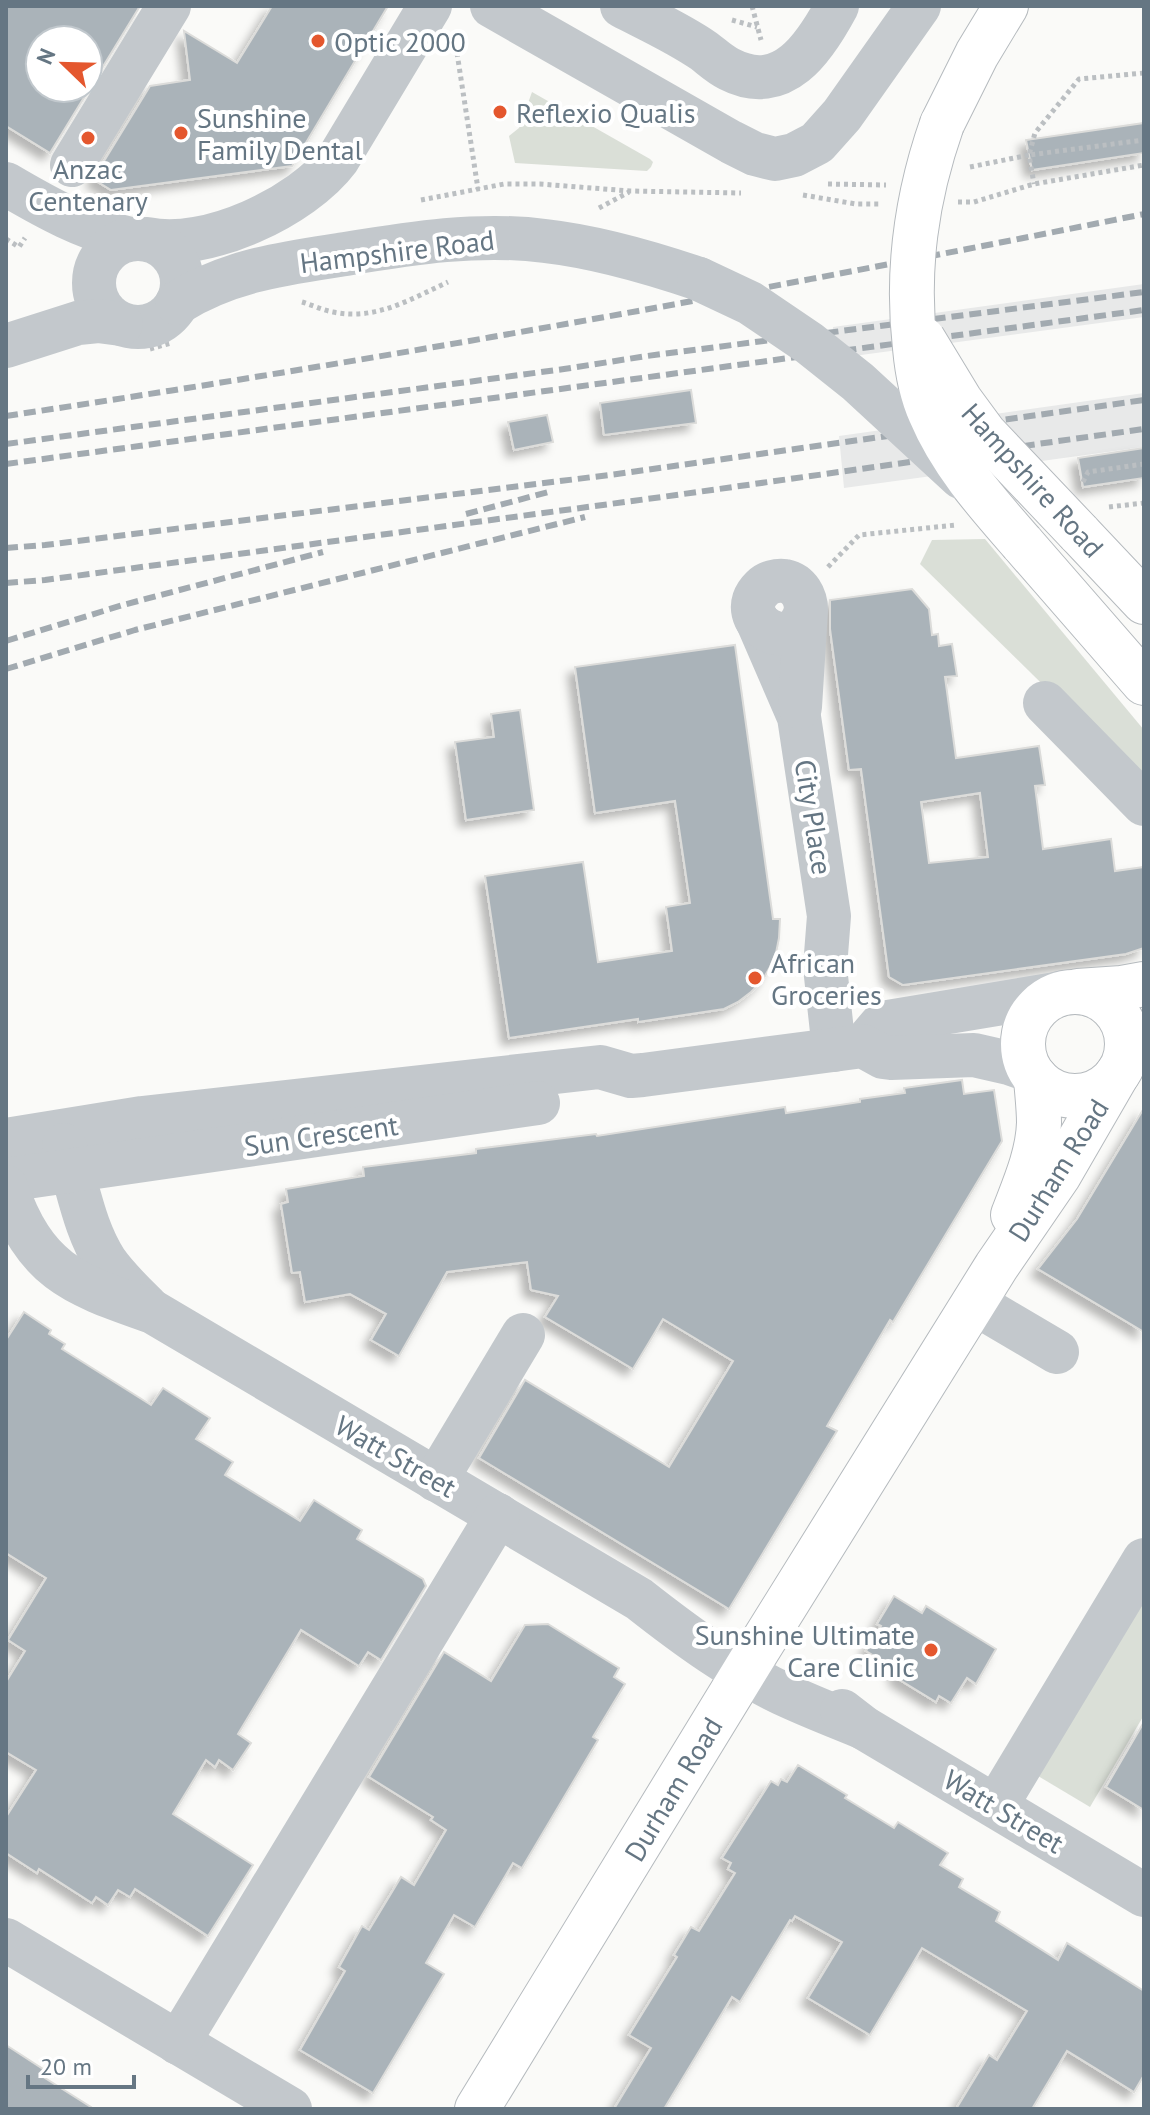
<svg xmlns="http://www.w3.org/2000/svg" width="1150" height="2115" viewBox="0 0 1150 2115" font-family="'PT Sans',sans-serif">
<defs>
<filter id="shadow"><feDropShadow dx="-7" dy="7" stdDeviation="4" flood-color="#0004"/></filter>
</defs>
<rect width="100%" height="100%" fill="#fafaf8"/>
<!-- built -->
<g fill="#e8e9e9">
<path d="M1144,284v33l-313,42 2,-32z"/>
<path d="M1144,393v54l-300,41 -5,-52z"/>
</g>
<!-- green -->
<g fill="#dadfd7">
<path d="M532,92l118,67 3,3 -2,5 -4,4 -132,-8 -6,-27 10,-8z"/>
<path d="M985,539l159,191v54l-224,-220 12,-24z"/>
<path d="M1144,1572v143l-54,92 -62,-37z"/>
</g>
<!-- building -->
<g fill="#aab3b9" stroke="#dcdcda" stroke-width="2" fill-rule="evenodd" filter="url(#shadow)">
<path d="M6,6h134l-90,147 -44,-27zM40,40h48v48h-48z"/>
<path d="M272,6h116l-96,160 -181,24 -18,-11 57,-93 40,-6 -6,-49 53,32z"/>
<path d="M1144,123v30l-112,17 -6,-30z"/>
<path d="M691,390l5,33 -92,12 -4,-32z"/>
<path d="M547,415l6,27 -39,8 -6,-28z"/>
<path d="M1144,448v30l-61,9 -5,-29z"/>
<path d="M912,589l17,20 3,26 6,-1 1,12 13,-2 5,32 -12,1 11,81 83,-12 6,39 -10,1 8,63 68,-10 4,32 29,-4v81l-18,6 -223,31 -14,-8 -28,-208 -12,1 -19,-141v-29zM980,793l8,64 -59,6 -8,-61z"/>
<path d="M735,645l38,274h7l-1,19 -3,15 -6,14 -8,14 -11,11 -13,10 -14,7 -86,13v-3l-129,19 -24,-162 98,-14 15,100 74,-11 -6,-44 24,-4 -15,-102 -80,12 -20,-146z"/>
<path d="M520,710l14,100 -68,10 -11,-78 39,-5 -3,-23z"/>
<path d="M962,1080l2,14 30,-4 8,51 -109,181 -3,-2 -63,106 10,5 -108,178 -250,-151 46,-78 144,87 64,-106 -70,-42 -30,50 -88,-52 13,-21 -27,-6 -4,-28 -80,10 -48,84 -28,-16 15,-26 -36,-20 -45,8 -5,-30 -8,1 -11,-69 7,-2 -2,-13 78,-13 -1,-9 113,-14v-4l120,-15 1,2 188,-29 1,6 74,-11v-3l45,-6 -1,-5z"/>
<path d="M1144,1108v224l-106,-63 39,-50z"/>
<path d="M24,1312l27,18 -2,4 16,10 -3,5 89,56 12,-17 47,30 -14,21 37,23 -8,13 75,46 14,-21 48,30 -5,9 66,40 3,7 -45,74 -13,-8 -9,14 -58,-36 -63,104 13,9 -18,27 -14,-10 -4,7 -9,-7 -33,54 80,51 -45,71 -73,-47 -5,8 -12,-7 -10,15 -12,-8 -4,6 -53,-34 -2,4 -31,-20v-36l30,-47 -30,-18v-70l19,-31 -17,-11 38,-62 -40,-25v-213z"/>
<path d="M894,1596l28,17 4,-7 70,43 -20,35 -9,-6 -16,25 -12,-7 -3,6 -41,-25 4,-6 -33,-20 15,-25 -4,-2z"/>
<path d="M548,1624l71,44 -5,9 11,7 -32,53 5,3 -76,128 -9,-5 -38,64 -21,-12 -28,48 18,11 -71,119 -73,-43 45,-79 -6,-4 23,-41 7,4 32,-53 13,8 32,-55 -15,-10 2,-3 -64,-40 75,-125 47,29 34,-56z"/>
<path d="M1144,1722v88l-38,-23z"/>
<path d="M798,1765l49,30 -2,3 49,30 4,-6 50,31 -8,12 23,14 -4,8 41,25 -4,9 62,39 9,-17 77,48v84l-10,17 -67,-41 -35,58h-76l33,-54 8,5 30,-49 -105,-63 -52,87 -62,-37 34,-56 -47,-26 -3,5 -2,-1 -50,82 -8,-5 -68,112h-50l37,-61 -22,-13 48,-78 -3,-2 17,-28 8,4 36,-58 -7,-4 3,-6 -9,-5 49,-77 7,4 3,-6 6,3z"/>
<path d="M6,2045l43,28 -4,5 49,31h-88z"/>
</g>
<g fill="none" stroke-linecap="round" stroke-linejoin="round">
<!-- major casing -->
<g stroke="#b5babe" stroke-width="46">
<g id="major">
<path d="M942,124l35,-70 29,-48"/>
<path d="M1079,533l65,69"/>
<path d="M1022,543l122,140"/>
<path d="M1078,991l44,-3 22,-4"/>
<circle cx="1075" cy="1044" r="52"/>
<path d="M1013,1215c11,-29 25,-60 26,-92 0,-15 -2,-30 -3,-45"/>
<path d="M477,2109l280,-458 239,-384 63,-92 59,-102"/>
</g>
</g>
<!-- path -->
<g stroke="#bbbfc2" stroke-width="5" stroke-dasharray="4 4" stroke-linecap="butt">
<path d="M752,6l9,34"/>
<path d="M732,20l25,7"/>
<path d="M457,53l21,136"/>
<path d="M1144,73l-65,6 -44,54 -6,22 115,-15"/>
<path d="M970,167l59,-12 5,29"/>
<path d="M828,184l58,1"/>
<path d="M803,195l53,9h24"/>
<path d="M421,200l83,-16h36l90,7 111,2"/>
<path d="M958,202h16l60,-18 110,-19"/>
<path d="M599,208l30,-16"/>
<path d="M6,239l13,8 6,-9"/>
<path d="M302,302c10,3 20,8 31,10 42,9 78,-13 115,-30"/>
<path d="M150,349l21,-6"/>
<path d="M1083,482l5,-10 56,-8"/>
<path d="M1109,507l35,-4"/>
<path d="M828,567l31,-32 97,-10"/>
</g>
<!-- minor -->
<g stroke="#c3c8cc" stroke-width="44">
<path d="M492,6l239,136 24,12 20,5 19,-4 23,-12 25,-28 77,-109"/>
<path d="M622,6c27,14 56,27 82,45 8,6 15,13 25,18 54,28 86,-22 108,-63"/>
<path d="M72,165l97,-159"/>
<path d="M6,184c39,23 80,46 125,55"/>
<path d="M147,239c59,13 155,-32 191,-80l92,-153"/>
<circle cx="138" cy="283" r="44"/>
<path d="M177,303c51,-32 104,-39 162,-48 68,-11 138,-23 206,-14 53,6 104,21 154,38"/>
<path d="M6,346l72,-23 20,-2 23,3"/>
<path d="M757,620l42,97 30,199 -4,51 9,83"/>
<path d="M1045,703l99,101"/>
<path d="M800,707l6,-97c0,-13 -7,-26 -21,-29 -8,-1 -17,1 -23,7 -33,32 33,72 44,22"/>
<path d="M863,1046l17,-20 8,-4 180,-30"/>
<path d="M6,1140l136,-22 458,-51 31,9 12,-1 220,-29 20,11 8,1 83,-3 35,8 20,7"/>
<path d="M64,1145c14,39 19,82 42,117 12,17 28,32 42,46"/>
<path d="M6,1180l532,-77"/>
<path d="M6,1187c30,86 68,97 147,125l486,287c47,37 96,73 151,98 24,11 50,21 74,31"/>
<path d="M974,1303l83,49"/>
<path d="M436,1480l87,-145"/>
<path d="M842,1711l22,17 280,167"/>
<path d="M996,1806l148,-246"/>
<path d="M6,1940l284,169"/>
<path d="M178,2043l320,-528"/>
</g>
<!-- major -->
<use href="#major" stroke="#fff" stroke-width="44"/>
<!-- rail -->
<g stroke="#a2aab0" stroke-width="6" stroke-dasharray="12 6" stroke-linecap="butt">
<path d="M6,416c381,-57 760,-126 1138,-202"/>
<path d="M6,444l558,-75 83,-13 497,-64"/>
<path d="M6,464l1138,-154"/>
<path d="M466,514l86,-23"/>
<path d="M6,548l39,-3 572,-71 527,-74"/>
<path d="M6,583l39,-3 617,-83 482,-68"/>
<path d="M6,641l117,-36 200,-53"/>
<path d="M6,669l129,-39 450,-113"/>
</g>
<!-- major-bridge casing -->
<g stroke="#b5babe" stroke-width="46" stroke-linecap="butt">
<g id="major-bridge">
<path d="M942,124c-26,74 -36,146 -27,224 2,22 6,45 15,65 21,50 57,90 92,130"/>
<path d="M923,339l37,61 25,34 94,99"/>
</g>
</g>
<!-- minor-bridge -->
<path stroke="#c3c8cc" stroke-width="44" d="M699,279l51,24 59,40 49,39 103,95"/>
<!-- major-bridge -->
<use href="#major-bridge" stroke="#fff" stroke-width="44"/>
</g>
<!-- markers -->
<g fill="#e4572e" stroke="#fff" stroke-width="3">
<circle cx="318" cy="41" r="8"/>
<circle cx="500" cy="112" r="8"/>
<circle cx="181" cy="133" r="8"/>
<circle cx="88" cy="138" r="8"/>
<circle cx="755" cy="978" r="8"/>
<circle cx="931" cy="1650" r="8"/>
</g>
<g text-anchor="middle" dominant-baseline="central" stroke-width="8" stroke-linejoin="round" paint-order="stroke">
<!-- poi labels -->
<g font-size="28" fill="#657683" stroke="#fff" text-anchor="start">
<text x="334" y="41">Optic 2000</text>
<text x="516" y="112">Reflexio Qualis</text>
<text x="197" y="117">Sunshine<tspan x="197" dy="32">Family Dental</tspan></text>
<text x="88" y="168" text-anchor="middle">Anzac<tspan x="88" dy="32">Centenary</tspan></text>
<text x="771" y="962">African<tspan x="771" dy="32">Groceries</tspan></text>
<text x="915" y="1634" text-anchor="end">Sunshine Ultimate<tspan x="915" dy="32">Care Clinic</tspan></text>
</g>
<!-- street labels -->
<g font-size="28" fill="#657683" stroke="#fff">
<text transform="translate(397 251) rotate(-7)">Hampshire Road</text>
<text transform="translate(1033 480) rotate(48)">Hampshire Road</text>
<text transform="translate(814 817) rotate(81)">City Place</text>
<text transform="translate(321 1135) rotate(-8)">Sun Crescent</text>
<text transform="translate(1058 1170) rotate(-58)">Durham Road</text>
<text transform="translate(396 1456) rotate(30)">Watt Street</text>
<text transform="translate(673 1789) rotate(-59)">Durham Road</text>
<text transform="translate(1004 1811) rotate(31)">Watt Street</text>
</g>
</g>
<!-- border -->
<rect width="1150" height="2115" fill="none" stroke="#657683" stroke-width="16"/>
<!-- north arrow -->
<g transform="translate(64 64) rotate(293)"><circle r="38" fill="#ffffff" stroke="#c1c8cd" stroke-width="2"/>
<path d="M0-6L14 30L0 20L-14 30Z" fill="#e4572e"/>
<text y="-12" font-size="22" font-weight="bold" text-anchor="middle" fill="#657683">N</text>
</g>
<!-- scale -->
<path d="M28 2075v12h106v-12" fill="none" stroke="#657683" stroke-width="4"/>
<text x="40" y="2075" font-size="24" fill="#657683" stroke="#ffffff" stroke-width="6" paint-order="stroke">20 m</text>
</svg>
